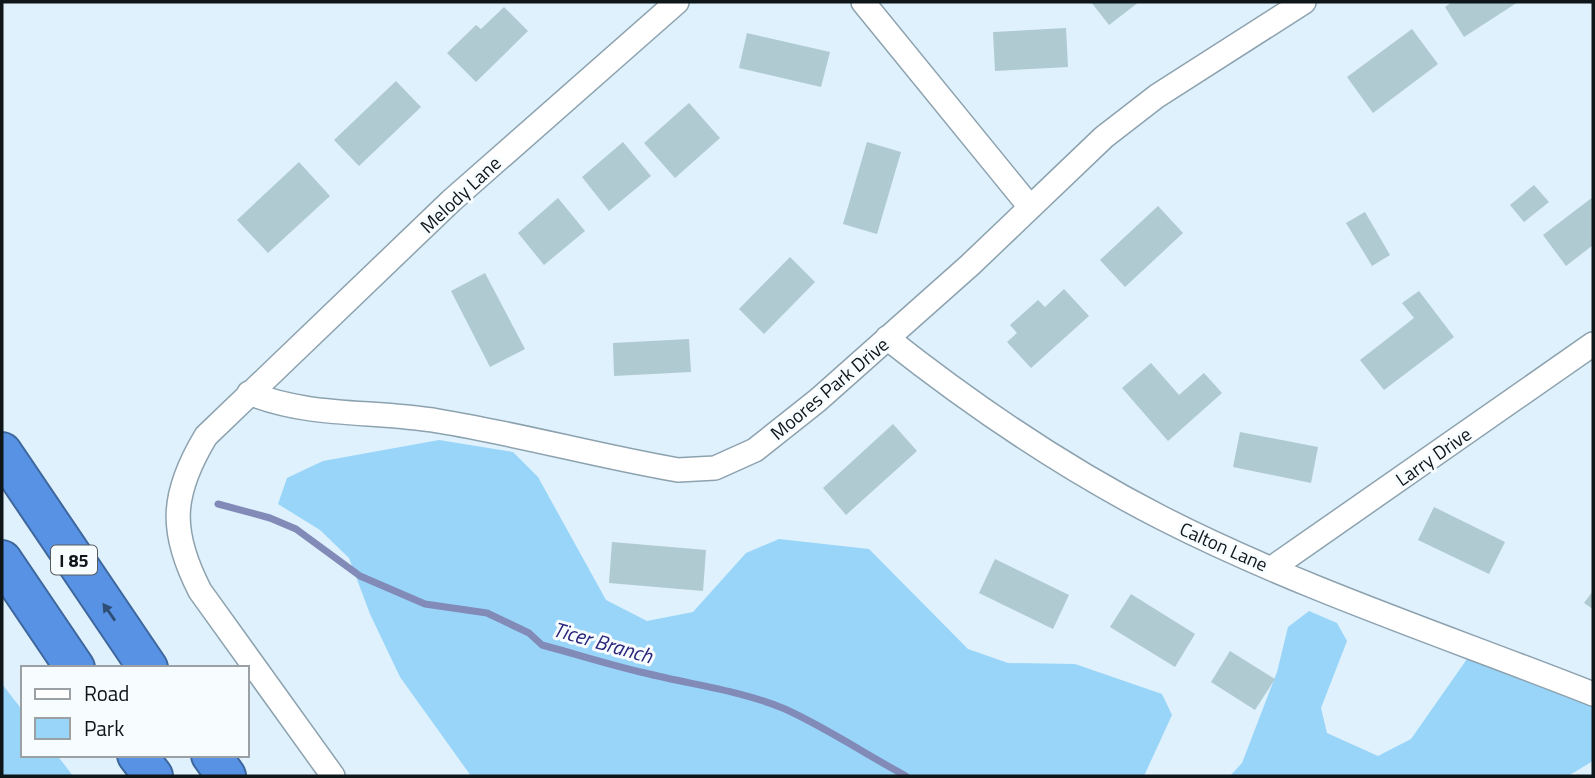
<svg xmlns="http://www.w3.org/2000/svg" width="1595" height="778" viewBox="0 0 1595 778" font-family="'Titillium Web',sans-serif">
<rect width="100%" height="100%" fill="#dff1fc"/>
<!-- green -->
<g fill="#99d5f9">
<path d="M439,440l74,12 25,25 68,123 41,21 46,-9 53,-59 33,-14 90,10 99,100 40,14 67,1 87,30 10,21 -28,61h-673l-71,-99 -30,-63 -21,-56 -29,-28 -42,-26 9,-26 36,-17z"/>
<path d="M1309,611l28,12 10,18 -26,67 6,25 51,23 33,-17 56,-80 126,48v54l-25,15h-338l12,-13 35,-91 11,-45z"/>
<path d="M2,684l21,27v44h34l16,21h-71z"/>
</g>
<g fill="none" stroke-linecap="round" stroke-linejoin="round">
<!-- stream -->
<path stroke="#828ab8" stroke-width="7" d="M218,504l52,14 26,11 64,47 65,28 62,9 42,20 13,12c34,9 68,20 103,28 47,12 95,17 140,36 42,19 80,45 121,67"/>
</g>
<!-- building -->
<g fill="#afcad0">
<path d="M1091,2h48l-30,23z"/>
<path d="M1452,2h66l-54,35 -19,-30z"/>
<path d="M504,7l24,24 -52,51 -29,-29 29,-28 5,4z"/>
<path d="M1066,28l2,39 -73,4 -2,-39z"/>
<path d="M1412,29l26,35 -65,49 -26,-36z"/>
<path d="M747,33l83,19 -9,35 -82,-19z"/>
<path d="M396,81l25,26 -62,59 -25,-26z"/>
<path d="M689,103l31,35 -45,40 -31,-35z"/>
<path d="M623,142l28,34 -42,35 -27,-34z"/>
<path d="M867,142l34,10 -24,82 -34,-10z"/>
<path d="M299,162l31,34 -62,57 -31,-33z"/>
<path d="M1534,185l15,17 -25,20 -14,-17z"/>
<path d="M1593,197v48l-27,21 -23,-31z"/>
<path d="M558,198l27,33 -41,34 -26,-32z"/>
<path d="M1158,206l25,27 -58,54 -25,-27z"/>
<path d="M1365,212l25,43 -18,11 -26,-43z"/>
<path d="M790,257l25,25 -51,52 -25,-25z"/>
<path d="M485,273l40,76 -35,18 -39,-76z"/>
<path d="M1064,289l25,27 -58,52 -24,-26 10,-9 -7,-8 28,-25 7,7z"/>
<path d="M1419,291l35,46 -70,53 -24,-30 54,-42 -12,-15z"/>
<path d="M689,339l2,33 -77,4 -1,-33z"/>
<path d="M1151,363l28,32 25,-22 18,20 -54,48 -46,-53z"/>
<path d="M893,424l24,27 -71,64 -23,-27z"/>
<path d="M1240,432l78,15 -7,36 -78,-16z"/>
<path d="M1434,507l71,35 -16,32 -71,-34z"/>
<path d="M612,542l94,8 -3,41 -94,-8z"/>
<path d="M995,559l74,36 -16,34 -74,-36z"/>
<path d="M1593,591v18l-9,-6z"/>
<path d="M1131,594l64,40 -20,33 -65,-40z"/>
<path d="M1230,651l45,28 -20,31 -44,-28z"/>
</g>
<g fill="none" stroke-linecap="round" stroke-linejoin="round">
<!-- minor casing -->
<g stroke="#8da2af" stroke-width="26">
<g id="minor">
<path d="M863,2l167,205"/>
<path d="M887,338c86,68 177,130 275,180 135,69 289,120 431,176"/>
<path d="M249,393c62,25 125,17 189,28 80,13 159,35 240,49l37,-2 40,-18 63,-50 152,-135 134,-128 53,-41 147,-94"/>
<path d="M1272,568l321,-224"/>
<path d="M333,776l-133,-185c-31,-60 -29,-97 6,-155l245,-235 226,-199"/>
</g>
</g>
<!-- motorway casing -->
<g stroke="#3e679d" stroke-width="42">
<g id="motorway">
<path d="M2,452l146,216"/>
<path d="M2,560l73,108"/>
<path d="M137,755l16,21"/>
<path d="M211,755l15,21"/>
</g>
</g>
<!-- minor -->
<use href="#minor" stroke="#fff" stroke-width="23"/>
<!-- motorway -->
<use href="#motorway" stroke="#5892e4" stroke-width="38"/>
</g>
<!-- one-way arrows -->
<defs><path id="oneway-solid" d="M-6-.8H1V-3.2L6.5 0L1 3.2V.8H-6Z" transform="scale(1.75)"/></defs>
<use fill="#2f4e75" href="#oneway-solid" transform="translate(109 612) rotate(-125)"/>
<g text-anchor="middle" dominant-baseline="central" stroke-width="6" stroke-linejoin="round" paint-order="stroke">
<!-- shield labels -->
<rect fill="#f7fcfe" stroke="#545b5e" stroke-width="2" x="51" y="545.5" width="46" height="29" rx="5"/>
<g font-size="18" font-weight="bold" fill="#0e161a">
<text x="74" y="560">I 85</text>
</g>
<!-- street labels -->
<g font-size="19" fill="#0e161a" stroke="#f7fcfe">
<text transform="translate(460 194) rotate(-43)">Melody Lane</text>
<text transform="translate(829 388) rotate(-40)">Moores Park Drive</text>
<text transform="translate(1433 456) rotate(-35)">Larry Drive</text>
<text transform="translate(1224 546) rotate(24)">Calton Lane</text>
</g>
<!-- water labels -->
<g font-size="21" font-style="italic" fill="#2b257c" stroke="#f7fcfe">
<text transform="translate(603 642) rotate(16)">Ticer Branch</text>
</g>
</g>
<!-- border -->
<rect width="1595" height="778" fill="none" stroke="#0e161a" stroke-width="7"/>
<!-- legend -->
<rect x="21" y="666" width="228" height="91" fill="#f7fcfe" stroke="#9aa0a3" stroke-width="2"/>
<rect x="35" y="689" width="35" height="10" fill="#ffffff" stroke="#9aa0a3" stroke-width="2"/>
<text x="84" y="701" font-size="21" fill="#0e161a">Road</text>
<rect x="35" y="718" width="35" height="21" fill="#99d5f9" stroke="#9aa0a3" stroke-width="2"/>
<text x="84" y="736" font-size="21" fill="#0e161a">Park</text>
</svg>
